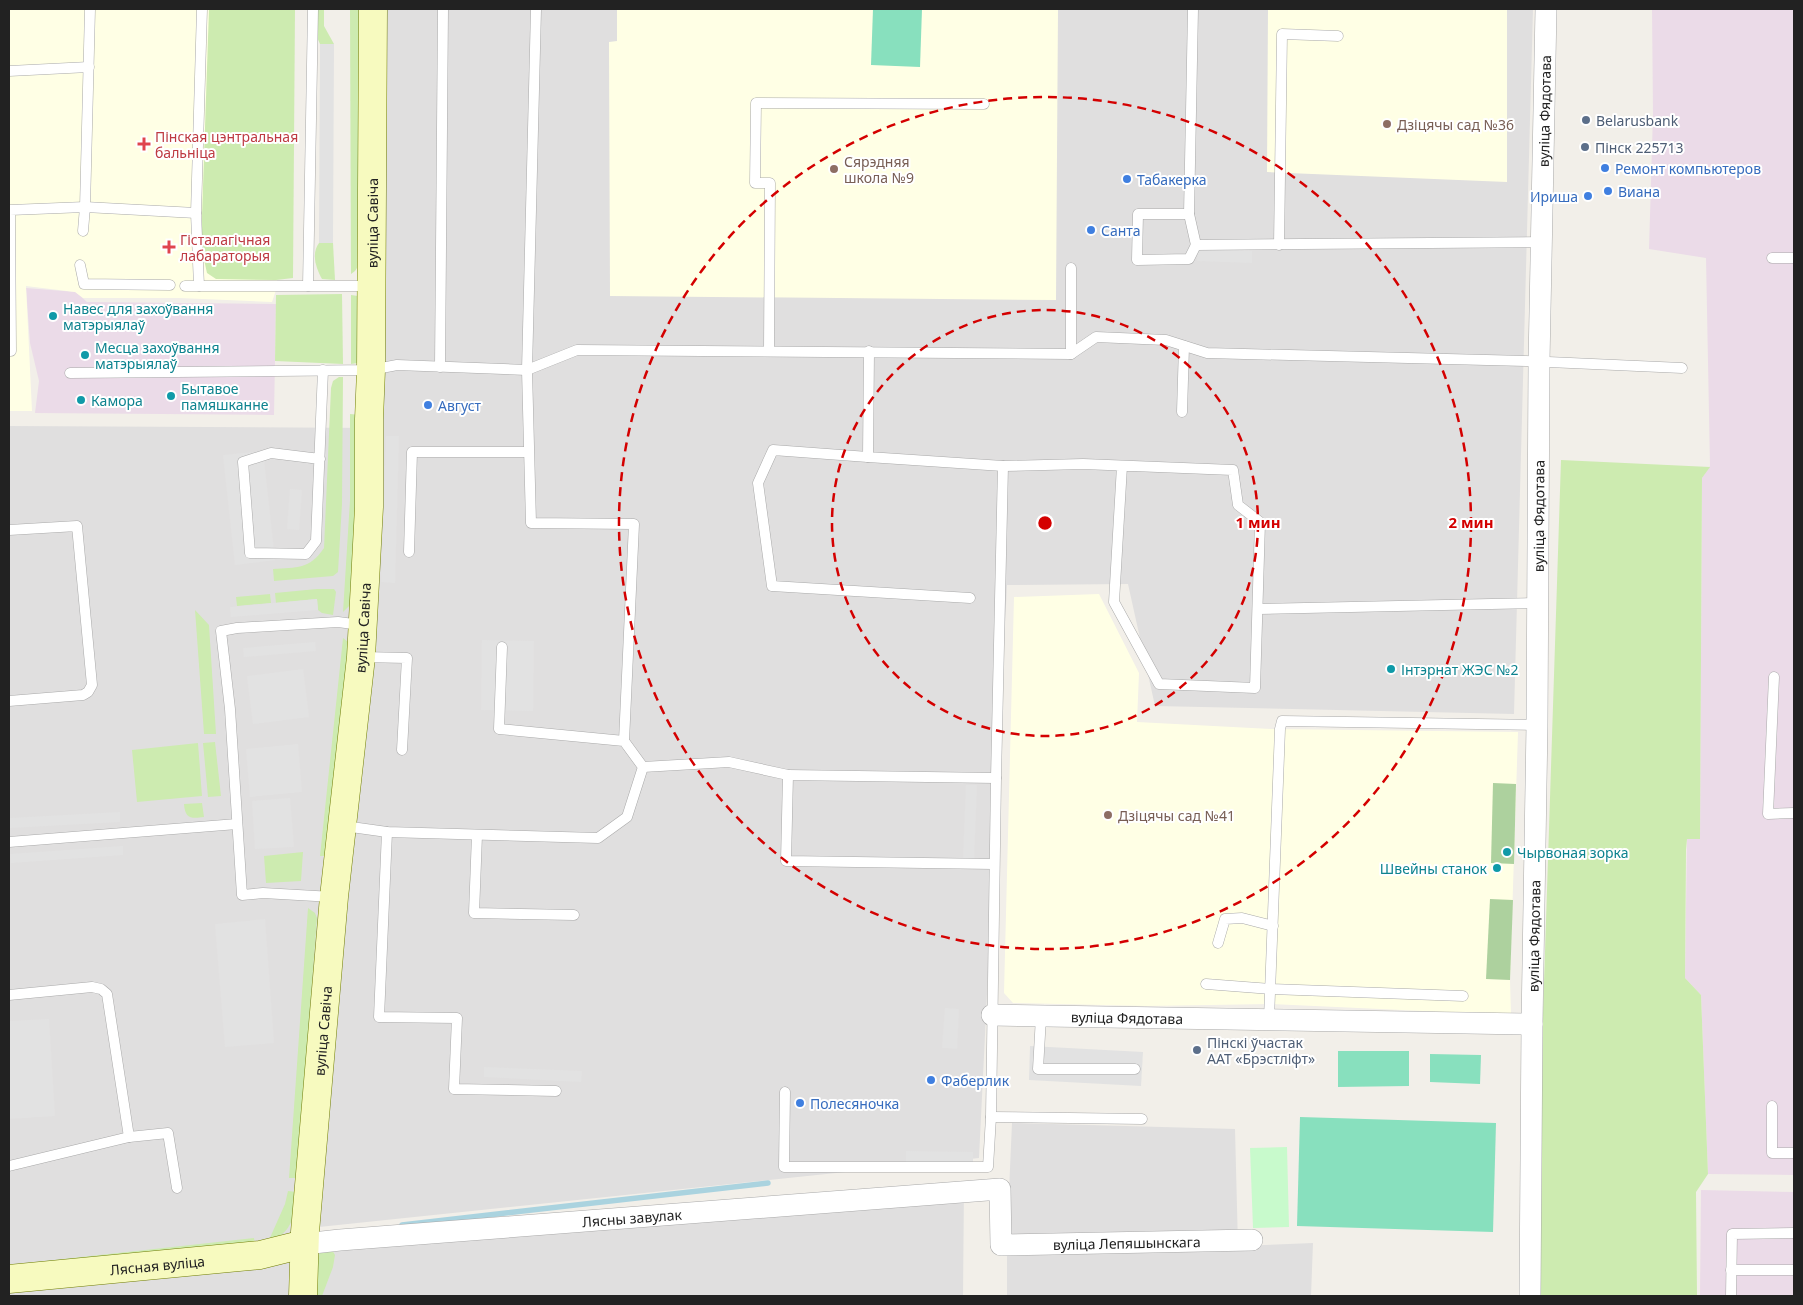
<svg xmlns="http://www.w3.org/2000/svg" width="1803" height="1305" viewBox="0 0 1803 1305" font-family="'Noto Sans',sans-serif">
<rect width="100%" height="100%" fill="#f2efe9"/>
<!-- residential -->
<g fill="#e0dfdf">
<path d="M381,9h1152l-19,705 -359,-8 -27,-122 -121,1 -28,573 -660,69 -95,24 -215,23v-848l367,2z"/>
<path d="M1012,1123l223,6 3,117 75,-3 -2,53h-304v-60z"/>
<path d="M964,1186l-1,110h-954v-19z"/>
</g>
<!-- industrial -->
<g fill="#ebdbe8">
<path d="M1652,9h142v1166l-86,-1 -7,-179 -16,-17 2,-139h13l2,-361 8,-12 -4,-208 -57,-9 4,-135z"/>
<path d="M26,288l50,4 11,10 189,2 -2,111 -239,-2 4,-32 -9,-38z"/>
<path d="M1701,1190l93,2v104h-94z"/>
</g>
<!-- education -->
<g fill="#ffffe5">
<path d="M9,9h272l-4,278 -5,15 -93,-4h-96l-8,-6 -49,-6 6,125h-23z"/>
<path d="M617,9h441l-2,291 -446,-4 -1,-254 8,-1z"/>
<path d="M1268,9h239v173l-240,-10z"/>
<path d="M1099,594l40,79 -2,49 134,7 247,3 -8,248 1,35 -240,-11 -125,2 -133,-3 -9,-10 10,-396z"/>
</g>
<!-- grass -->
<g fill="#cdebb0">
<path d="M209,9h86l-2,269 -17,2 -60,-1 -9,-6 -6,-27z"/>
<path d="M316,9h8v17l10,18h-14l-4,-9z"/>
<path d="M350,9h12l-3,256 -4,6 -4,3z"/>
<path d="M319,243h14l2,37 -13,-1c-6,-11 -11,-25 -3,-36z"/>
<path d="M342,294l1,70 -68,-3 1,-66z"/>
<path d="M351,295l7,1 4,4 -4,63 -7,1z"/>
<path d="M339,377h4l-1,127 -4,68 -5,4 -59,5 -1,-12c24,-2 36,1 51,-21l7,-160 2,-7z"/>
<path d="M350,414l11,1 -11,190 -7,7 7,-112z"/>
<path d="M1561,460l149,7 -8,11 -2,361h-13l-1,11 -1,128 16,17 7,179 -12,18 1,104h-159v-129z"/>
<path d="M317,589h17l2,3 -3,23 -11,-2 -4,-3 -1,-11 -41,4 -1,-10z"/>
<path d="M270,594l1,9 -34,3 -1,-9z"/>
<path d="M195,610l14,15 7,109h-12z"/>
<path d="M343,638l5,4 3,6 -22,208h-9z"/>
<path d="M215,742l6,54 -13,1 -5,-54z"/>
<path d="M198,743l4,53 -65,6 -5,-52z"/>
<path d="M202,803l2,14c-14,2 -19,1 -20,-13z"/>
<path d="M303,852l-2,29 -35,2 -2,-27z"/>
<path d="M308,908l7,5 2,5 -20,260h-8z"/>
<path d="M288,1191l9,1c-3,21 -3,42 -28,48l16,-36z"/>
<path d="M254,1238l1,7 -246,27v-7z"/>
<path d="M332,1250l3,5 -2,12 -11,29h-11l3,-34 6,-9z"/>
</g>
<!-- forest -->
<g fill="#add19e">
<path d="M1493,783l23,1 -2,80 -23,-1z"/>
<path d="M1490,899l23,1 -3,80 -24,-1z"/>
</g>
<!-- park -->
<path fill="#c8facc" d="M1287,1147l2,80 -36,1 -3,-80z"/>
<!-- pitch -->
<g fill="#88e0be">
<path d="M873,9h49l-2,58 -49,-2z"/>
<path d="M1338,1051h71v35l-71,1z"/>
<path d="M1430,1054l51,1 -1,29 -50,-2z"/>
<path d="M1300,1117l196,6 -3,109 -196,-6z"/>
</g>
<!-- parking -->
<g fill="#e2e2e2">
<path d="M320,44h14l-1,199h-14z"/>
<path d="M1198,249l54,2v12l-55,-2z"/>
<path d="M386,436h13l-4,147 -14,-1z"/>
<path d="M263,451l12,109 -40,5 -12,-110z"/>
<path d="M290,489l12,1 -3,40 -12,-1z"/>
<path d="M317,599l1,11 -87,7 -1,-10z"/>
<path d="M482,640l52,1 -1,70 -52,-1z"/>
<path d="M315,642l1,9 -72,6 -1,-9z"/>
<path d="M303,669l6,48 -56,7 -6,-48z"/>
<path d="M298,744l4,48 -52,5 -4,-48z"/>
<path d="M966,785h11l-3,74h-11z"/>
<path d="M290,798l4,49 -39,2 -3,-48z"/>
<path d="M120,812v10l-110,6v-10z"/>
<path d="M123,846v9l-112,8 -1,-9z"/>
<path d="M265,919l9,124 -49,4 -10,-123z"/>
<path d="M945,1008l14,1 -2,40 -15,-1z"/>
<path d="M49,1019l6,97 -46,3v-98z"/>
<path d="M1030,1046l113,6 -2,34 -112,-6z"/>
<path d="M484,1067l98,4 -1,11 -97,-5z"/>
<path d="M906,1151l67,1v11h-67z"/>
</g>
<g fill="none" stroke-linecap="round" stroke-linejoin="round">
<!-- stream -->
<path stroke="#aad3df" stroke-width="5.5" d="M402,1225l366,-42"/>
<!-- lane casing -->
<g stroke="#a9a9a9" stroke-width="11">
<g id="lane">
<path d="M536,9l-9,361 4,153 103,1 -10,217"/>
<path d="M1193,9l-4,205 7,31"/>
<path d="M9,71l80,-4"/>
<path d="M1189,214h-51l-1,46 52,-1 7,-14 347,-3"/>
<path d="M83,231l2,-24 5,-198"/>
<path d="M1279,245l3,-211 56,2"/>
<path d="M1772,258h22"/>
<path d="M80,265l4,19 86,1"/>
<path d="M185,286h186"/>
<path d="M199,286l-3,-73 6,-204"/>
<path d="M308,286l5,-277"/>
<path d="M9,351h2l-1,-141 75,-3 111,6"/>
<path d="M769,351l1,-168h-15l1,-80 228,1"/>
<path d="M1071,354v-86"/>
<path d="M440,367l3,-358"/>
<path d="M70,373l301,-3 26,-5 130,5 50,-20 494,4 25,-17 70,3 41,13 319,8 156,7"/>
<path d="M1182,412l2,-66"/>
<path d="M868,457l-95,-7 -15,33 14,103 198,12"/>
<path d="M320,459l-49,-6 -28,9 7,91 56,1 10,-13 7,-171"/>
<path d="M1003,466l80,-2 150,6 5,35 22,17 -5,166 -96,-4 -45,-82 8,-136"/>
<path d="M9,530l68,-4 15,159 -4,7 -5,3 -74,6"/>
<path d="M409,552l3,-100h116"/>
<path d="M1258,609l279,-6"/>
<path d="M362,657l45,1 -5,92"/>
<path d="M1774,677l-6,137 26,-1"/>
<path d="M643,767l86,-5 59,13"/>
<path d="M344,826l43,6 211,6 29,-21 16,-50 -19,-26 -125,-12 3,-82"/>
<path d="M387,832l-8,185 78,1 -3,71 102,2"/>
<path d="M477,835l-3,78 100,2"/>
<path d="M9,842l228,-18"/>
<path d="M994,864l-208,-3 2,-86 208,3"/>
<path d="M333,897l-70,-4 -21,2 -12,-186 -9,-78 16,-3 101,-6 23,3"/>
<path d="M1218,943l7,-24 17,-1 31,8"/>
<path d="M1206,984l65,5 192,7"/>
<path d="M9,995l83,-8 9,2 6,5 22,143"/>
<path d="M1041,1017l-3,52h97"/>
<path d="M1269,1019l11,-290 2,-8 255,4"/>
<path d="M785,1092l-1,75h204l3,-50 5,-339 7,-312 -135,-9 1,-106"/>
<path d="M1772,1106v47h22"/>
<path d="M991,1117l151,2"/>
<path d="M9,1166l120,-29 39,-4 9,55"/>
<path d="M1731,1270h63"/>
<path d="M1731,1296l1,-62 62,-1"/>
</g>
</g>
<!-- street casing -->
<g stroke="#a9a9a9" stroke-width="22">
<g id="street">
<path id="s1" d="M992,1015l540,9"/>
<path id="s2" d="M304,1244l36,-4 660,-51 1,56 251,-5"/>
<path id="s3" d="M1530,1296l2,-272 5,-299 2,-363 7,-353"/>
</g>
</g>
<!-- secondary casing -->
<g stroke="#707d05" stroke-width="29">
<g id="secondary">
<path id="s4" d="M9,1279l251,-24 44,-11"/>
<path id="s5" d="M303,1296l2,-64 29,-335 27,-240 8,-150v-88l2,-49 2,-361"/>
</g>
</g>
<!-- lane -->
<use href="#lane" stroke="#fff" stroke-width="10"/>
<!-- street -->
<use href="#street" stroke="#fff" stroke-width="21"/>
<!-- secondary -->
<use href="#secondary" stroke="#f7fabf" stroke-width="28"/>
</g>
<!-- distance rings -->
<g fill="none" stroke="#d40000" stroke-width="2.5" stroke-dasharray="9 6">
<circle cx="1045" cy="523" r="213"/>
<circle cx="1045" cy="523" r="426"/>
</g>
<!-- markers -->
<g fill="#5c6f8a" stroke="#fff" stroke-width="2">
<circle cx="1586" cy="120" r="5"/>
<circle cx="1585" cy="147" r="5"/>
<circle cx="1197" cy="1050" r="5"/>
</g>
<g fill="#8d6e63" stroke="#fff" stroke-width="2">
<circle cx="1387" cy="124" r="5"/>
<circle cx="834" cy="169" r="5"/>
<circle cx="1108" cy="815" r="5"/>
</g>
<g fill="#e0444e" stroke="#fff" stroke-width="2">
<path d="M141.5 136.5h5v5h5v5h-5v5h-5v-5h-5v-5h5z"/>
<path d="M166.5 239.5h5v5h5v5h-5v5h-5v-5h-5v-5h5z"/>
</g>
<g fill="#3f7fe0" stroke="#fff" stroke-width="2">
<circle cx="1605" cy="168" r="5"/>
<circle cx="1127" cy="179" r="5"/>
<circle cx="1608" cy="191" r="5"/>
<circle cx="1588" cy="196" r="5"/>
<circle cx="1091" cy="230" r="5"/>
<circle cx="428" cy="405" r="5"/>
<circle cx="931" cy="1080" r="5"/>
<circle cx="800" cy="1103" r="5"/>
</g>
<g fill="#0f9aa8" stroke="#fff" stroke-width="2">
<circle cx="53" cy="316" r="5"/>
<circle cx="85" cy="355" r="5"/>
<circle cx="171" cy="396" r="5"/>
<circle cx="81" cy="400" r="5"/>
<circle cx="1391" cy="669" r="5"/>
<circle cx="1507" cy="852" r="5"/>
<circle cx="1497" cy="868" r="5"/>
</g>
<g text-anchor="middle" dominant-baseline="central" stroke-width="4" stroke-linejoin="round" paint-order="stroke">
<!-- street labels -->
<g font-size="14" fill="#222" stroke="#fff">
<text stroke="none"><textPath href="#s3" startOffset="1185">вуліца Фядотава</textPath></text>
<text stroke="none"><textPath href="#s5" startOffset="1076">вуліца Савіча</textPath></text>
<text stroke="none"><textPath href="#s3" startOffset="780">вуліца Фядотава</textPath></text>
<text stroke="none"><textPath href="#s5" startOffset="671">вуліца Савіча</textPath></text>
<text stroke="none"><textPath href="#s3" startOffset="360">вуліца Фядотава</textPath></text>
<text stroke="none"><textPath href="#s1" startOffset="135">вуліца Фядотава</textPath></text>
<text stroke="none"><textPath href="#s5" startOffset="266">вуліца Савіча</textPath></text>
<text stroke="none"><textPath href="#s2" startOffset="329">Лясны завулак</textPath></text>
<text stroke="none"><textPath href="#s2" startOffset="880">вуліца Лепяшынскага</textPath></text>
<text stroke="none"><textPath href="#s4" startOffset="149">Лясная вуліца</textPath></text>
</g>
<!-- service labels -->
<g font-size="14" fill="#4e5e75" stroke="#fff" text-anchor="start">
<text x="1596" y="120">Belarusbank</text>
<text x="1595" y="147">Пінск 225713</text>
<text x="1207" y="1042">Пінскі ўчастак<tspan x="1207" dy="16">ААТ «Брэстліфт»</tspan></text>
</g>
<!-- education labels -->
<g font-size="14" fill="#785e54" stroke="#fff" text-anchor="start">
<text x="1397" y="124">Дзіцячы сад №36</text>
<text x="844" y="161">Сярэдняя<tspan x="844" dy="16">школа №9</tspan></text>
<text x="1118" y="815">Дзіцячы сад №41</text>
</g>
<!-- health labels -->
<g font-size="14" fill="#be3a42" stroke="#fff" text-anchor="start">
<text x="155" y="136">Пінская цэнтральная<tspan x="155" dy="16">бальніца</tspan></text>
<text x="180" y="239">Гісталагічная<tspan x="180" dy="16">лабараторыя</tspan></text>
</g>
<!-- shop labels -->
<g font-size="14" fill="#366cbe" stroke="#fff" text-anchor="start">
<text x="1615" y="168">Ремонт компьютеров</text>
<text x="1137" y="179">Табакерка</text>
<text x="1618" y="191">Виана</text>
<text x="1578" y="196" text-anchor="end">Ириша</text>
<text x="1101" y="230">Санта</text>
<text x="438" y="405">Август</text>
<text x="941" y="1080">Фаберлик</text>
<text x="810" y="1103">Полесяночка</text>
</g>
<!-- culture labels -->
<g font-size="14" fill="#0d838f" stroke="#fff" text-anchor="start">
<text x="63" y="308">Навес для захоўвання<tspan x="63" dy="16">матэрыялаў</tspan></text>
<text x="95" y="347">Месца захоўвання<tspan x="95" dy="16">матэрыялаў</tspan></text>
<text x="181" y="388">Бытавое<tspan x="181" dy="16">памяшканне</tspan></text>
<text x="91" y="400">Камора</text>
<text x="1401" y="669">Інтэрнат ЖЭС №2</text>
<text x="1517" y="852">Чырвоная зорка</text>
<text x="1487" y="868" text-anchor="end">Швейны станок</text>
</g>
</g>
<circle cx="1045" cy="523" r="8" fill="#d40000" stroke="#fff" stroke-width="2.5"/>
<g font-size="15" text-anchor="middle" font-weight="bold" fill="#d40000" stroke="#fff" stroke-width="4" stroke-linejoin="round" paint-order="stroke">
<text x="1258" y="528">1 мин</text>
<text x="1471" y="528">2 мин</text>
</g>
<!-- border -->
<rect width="1803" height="1305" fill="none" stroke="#222222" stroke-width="20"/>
</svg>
